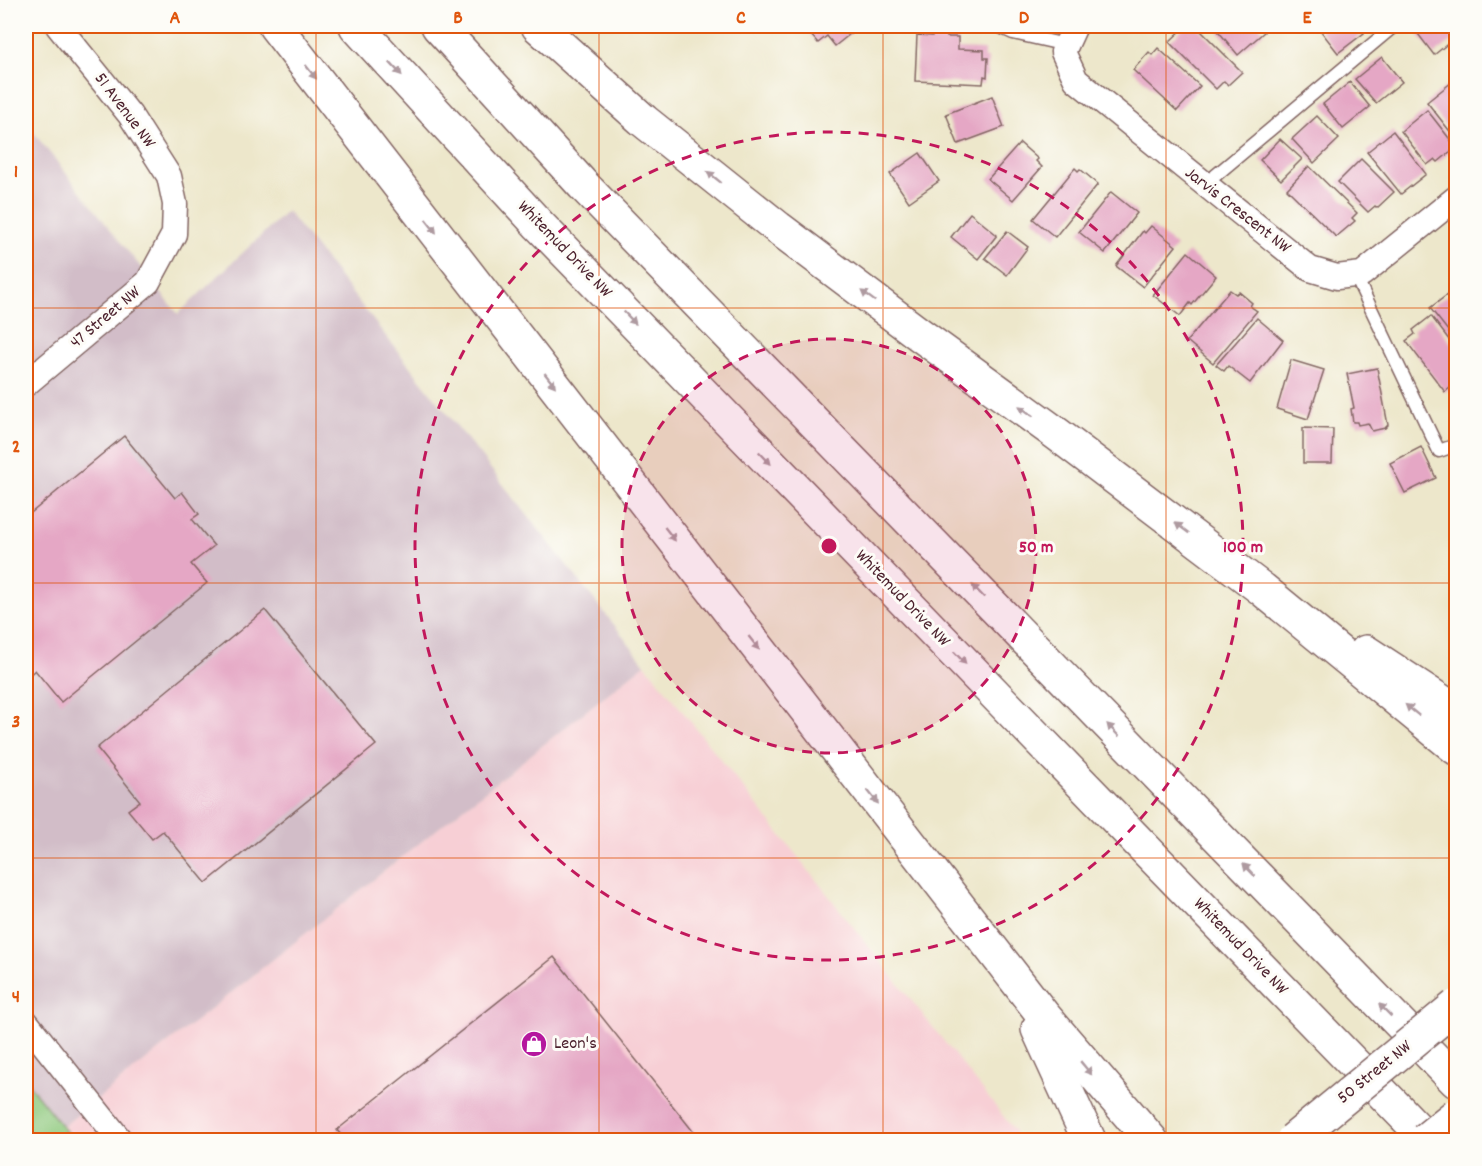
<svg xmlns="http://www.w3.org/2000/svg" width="1482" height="1166" viewBox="0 0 1482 1166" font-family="Dekko,sans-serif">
<rect width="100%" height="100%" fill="#fdfcf7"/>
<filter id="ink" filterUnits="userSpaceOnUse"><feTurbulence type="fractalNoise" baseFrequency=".0167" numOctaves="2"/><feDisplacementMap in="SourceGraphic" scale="12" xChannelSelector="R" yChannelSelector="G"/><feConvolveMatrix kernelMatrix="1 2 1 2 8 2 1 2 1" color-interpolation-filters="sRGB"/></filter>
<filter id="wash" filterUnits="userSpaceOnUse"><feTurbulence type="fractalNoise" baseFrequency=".008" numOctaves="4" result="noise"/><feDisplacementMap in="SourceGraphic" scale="24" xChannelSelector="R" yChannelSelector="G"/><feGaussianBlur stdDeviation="1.35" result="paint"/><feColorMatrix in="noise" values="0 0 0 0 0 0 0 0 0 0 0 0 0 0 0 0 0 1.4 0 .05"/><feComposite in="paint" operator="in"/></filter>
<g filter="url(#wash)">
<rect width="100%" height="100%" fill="#ede7cb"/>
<!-- built -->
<path fill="#f7cfd5" d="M645,664l370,467 1,9h-943l-11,-13z"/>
<!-- industrial -->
<path fill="#d2bdc8" d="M26,123l152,191 109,-103 358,453 -583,463 -36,-44z"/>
<!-- green -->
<path fill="#8ec97e" stroke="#6c7454" stroke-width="1.5" d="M26,1081l47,59h-47z"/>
<g id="blocks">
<!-- building -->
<g fill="#e5a7c5">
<path d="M803,26h57l-25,20 -8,-10 -9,7z"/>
<path d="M932,26h16l-1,11h11v12l26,1v8h4l-1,19 -3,-1 -1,8 -68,-3 2,-46 15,1z"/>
<path d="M1186,26h10l46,46 -14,13 -4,-4 -8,8 -47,-47z"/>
<path d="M1214,26h45l5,6 -26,23z"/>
<path d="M1317,26h42l5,7 -26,20z"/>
<path d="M1421,26h32l3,4v7l-22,18 -19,-25z"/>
<path d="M1158,48l42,38 -23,25 -44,-41 16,-18 3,3z"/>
<path d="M1382,57l20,25 -26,21 -21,-24z"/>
<path d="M1350,82l20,25 -27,22 -20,-25z"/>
<path d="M1452,82l4,5v52l-29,-37z"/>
<path d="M992,96l12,31 -46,17 -12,-30z"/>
<path d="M1427,110l29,37 -18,15 -3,-3 -8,6 -26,-34z"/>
<path d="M1317,116l22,23 -25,24 -22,-24z"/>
<path d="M1393,131l33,43 -25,20 -34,-42z"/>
<path d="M1280,139l22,20 -21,21 -21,-20z"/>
<path d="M1020,143l18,16 -2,2 6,6 -29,33 -25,-21z"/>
<path d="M920,153l19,28 -30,21 -19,-28z"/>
<path d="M1361,159l33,33 -17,16 -2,-2 -7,6 -30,-30z"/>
<path d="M1309,166l48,47 -5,5 3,3 -19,16 -49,-48z"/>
<path d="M1075,168l3,3 2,-2 18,15 -43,53 -22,-18z"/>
<path d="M1111,192l26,21 -32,40 -26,-21z"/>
<path d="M970,213l27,22 -19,24 -27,-22z"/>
<path d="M1151,226l25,20 -33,41 -27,-21 27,-35 2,2z"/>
<path d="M1007,231l21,16 -21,28 -22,-17z"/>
<path d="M1188,252l28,24 -24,29 -2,-2 -10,13 -27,-21z"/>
<path d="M1455,289l1,3v49l-26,-33z"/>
<path d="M1230,290l6,4 3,-2 13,11 -2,3 7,5 -44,52 -26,-22z"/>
<path d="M1431,316l25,33v34l-11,9 -39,-51 9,-7 -2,-4z"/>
<path d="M1257,318l26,22 -33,43 -22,-17 -4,5 -8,-6z"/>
<path d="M1291,360l33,10 -16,49 -31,-10z"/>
<path d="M1377,368l11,57 -3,3 -13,3 -4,-8 -10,2 -1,-3h-4l-2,-13 3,-1 -7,-34z"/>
<path d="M1303,428l30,1 -1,34h-29z"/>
<path d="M124,436l51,62 7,-6 17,22 -7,5 22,27 -23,18 16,19 -146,119 -26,-32 -9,8v-161z"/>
<path d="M1421,447l15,31 -31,15 -15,-30z"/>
<path d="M265,610l111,135 -170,138 -43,-52 -11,8 -24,-29 12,-9 -43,-53z"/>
<path d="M554,957l146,183h-355l-8,-10z"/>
</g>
</g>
</g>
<g filter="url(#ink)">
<use href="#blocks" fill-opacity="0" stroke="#836563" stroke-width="1.5"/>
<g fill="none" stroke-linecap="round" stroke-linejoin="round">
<!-- service casing -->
<g stroke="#836563" stroke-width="15">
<g id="service">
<path d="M998,26l15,7 53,12"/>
<path d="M1204,185l190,-159"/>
<path d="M1355,275l84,176 17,-6"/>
</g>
</g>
<!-- minor casing -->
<g stroke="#836563" stroke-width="27">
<g id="minor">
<path d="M1075,26l-12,26 13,28 234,189 27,8 25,-3 94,-76"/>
<path d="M26,384l122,-102 26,-48 1,-30 -6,-28 -39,-61 -72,-89"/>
<path d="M26,1022l94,118"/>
</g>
</g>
<!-- motorway casing -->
<g stroke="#836563" stroke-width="36">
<g id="motorway">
<path d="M275,26l769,990 107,124"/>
<path d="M356,26l183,199 889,915"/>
<path d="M438,26l145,159 873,896"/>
<path d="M538,26l106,95 134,107 141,106 138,100 205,155 194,159"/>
<path d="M1366,652l90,59"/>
<path d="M1038,1029l51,111"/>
</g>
</g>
<!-- service -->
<use href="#service" stroke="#fff" stroke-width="12"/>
<!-- minor -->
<use href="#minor" stroke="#fff" stroke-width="24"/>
<!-- motorway -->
<use href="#motorway" stroke="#fff" stroke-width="33"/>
<!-- primary-bridge casing -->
<g stroke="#836563" stroke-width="36" stroke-linecap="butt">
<g id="primary-bridge">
<path d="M1293,1140l163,-134"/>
<path d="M1425,1140l31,-25"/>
</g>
</g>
<!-- primary-bridge -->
<use href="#primary-bridge" stroke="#fff" stroke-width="33"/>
</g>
<!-- one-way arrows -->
<defs><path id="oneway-solid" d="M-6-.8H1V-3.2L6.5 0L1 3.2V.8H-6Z" transform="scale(1.5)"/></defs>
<g fill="#ae9aa0">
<use href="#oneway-solid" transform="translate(396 69) rotate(47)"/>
<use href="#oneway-solid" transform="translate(311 72) rotate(52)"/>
<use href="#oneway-solid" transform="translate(714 177) rotate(-141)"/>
<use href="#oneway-solid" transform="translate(431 226) rotate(52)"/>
<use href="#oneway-solid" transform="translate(868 296) rotate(-143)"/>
<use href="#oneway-solid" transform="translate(630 318) rotate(46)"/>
<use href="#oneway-solid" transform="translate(550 380) rotate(52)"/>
<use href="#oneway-solid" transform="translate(1026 411) rotate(-144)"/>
<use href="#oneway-solid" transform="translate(765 458) rotate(46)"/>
<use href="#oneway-solid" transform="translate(1182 528) rotate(-143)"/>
<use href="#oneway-solid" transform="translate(670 534) rotate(52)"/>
<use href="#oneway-solid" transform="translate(978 591) rotate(-134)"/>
<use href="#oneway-solid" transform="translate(754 643) rotate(52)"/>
<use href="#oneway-solid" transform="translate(960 658) rotate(46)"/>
<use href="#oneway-solid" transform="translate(1412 710) rotate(-141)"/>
<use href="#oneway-solid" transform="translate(1113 730) rotate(-134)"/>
<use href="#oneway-solid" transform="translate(873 797) rotate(52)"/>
<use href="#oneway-solid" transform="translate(1249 870) rotate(-134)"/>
<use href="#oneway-solid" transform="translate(1385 1010) rotate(-135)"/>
<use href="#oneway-solid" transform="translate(1086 1068) rotate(50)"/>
</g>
</g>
<!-- grid -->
<path fill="none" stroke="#e0560e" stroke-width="1.5" stroke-opacity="0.55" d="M316,26v1114M599,26v1114M883,26v1114M1166,26v1114M26,308h1430M26,583h1430M26,858h1430"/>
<!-- distance rings -->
<circle cx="829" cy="546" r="207" fill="#c2185b" fill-opacity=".12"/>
<g fill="none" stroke="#c2185b" stroke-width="3" stroke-dasharray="10 8">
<circle cx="829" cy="546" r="207"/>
<circle cx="829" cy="546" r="414"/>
</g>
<!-- icons -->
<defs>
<g id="shop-disc" transform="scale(1.35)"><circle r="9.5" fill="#b5179e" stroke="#fdfcf7"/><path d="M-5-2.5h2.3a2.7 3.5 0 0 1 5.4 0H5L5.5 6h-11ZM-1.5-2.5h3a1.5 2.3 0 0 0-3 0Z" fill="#fff"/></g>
</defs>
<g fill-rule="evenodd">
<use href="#shop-disc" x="534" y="1044"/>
</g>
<g text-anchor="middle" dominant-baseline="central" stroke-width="6" stroke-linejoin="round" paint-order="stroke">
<!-- street labels -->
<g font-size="18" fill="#4a1f2b" stroke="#fdfcf7">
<text transform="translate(124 111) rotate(53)">51 Avenue NW</text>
<text transform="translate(1237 211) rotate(38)">Jarvis Crescent NW</text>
<text transform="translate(564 250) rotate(46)">Whitemud Drive NW</text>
<text transform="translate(106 318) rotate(-40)">47 Street NW</text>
<text transform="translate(902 599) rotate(46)">Whitemud Drive NW</text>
<text transform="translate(1240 947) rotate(46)">Whitemud Drive NW</text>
<text transform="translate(1375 1073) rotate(-39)">50 Street NW</text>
</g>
<!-- poi labels -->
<g font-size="18" fill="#4a1f2b" stroke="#fdfcf7" text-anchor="start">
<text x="554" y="1044">Leon's</text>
</g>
</g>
<circle cx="829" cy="546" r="9" fill="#c2185b" stroke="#fdfcf7" stroke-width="3"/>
<g font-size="18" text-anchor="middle" font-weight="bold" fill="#c2185b" stroke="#fdfcf7" stroke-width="6" stroke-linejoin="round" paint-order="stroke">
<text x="1036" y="552">50 m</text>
<text x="1243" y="552">100 m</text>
</g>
<!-- margin -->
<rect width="1482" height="1166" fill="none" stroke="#fdfcf7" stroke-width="66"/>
<rect x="33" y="33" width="1416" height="1100" fill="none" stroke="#e0560e" stroke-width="2"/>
<g font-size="20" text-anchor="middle" font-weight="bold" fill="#e0560e">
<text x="175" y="23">A</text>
<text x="458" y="23">B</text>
<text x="741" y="23">C</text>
<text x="1024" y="23">D</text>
<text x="1307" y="23">E</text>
<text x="16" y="177">1</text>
<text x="16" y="452">2</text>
<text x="16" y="727">3</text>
<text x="16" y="1002">4</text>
</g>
</svg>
